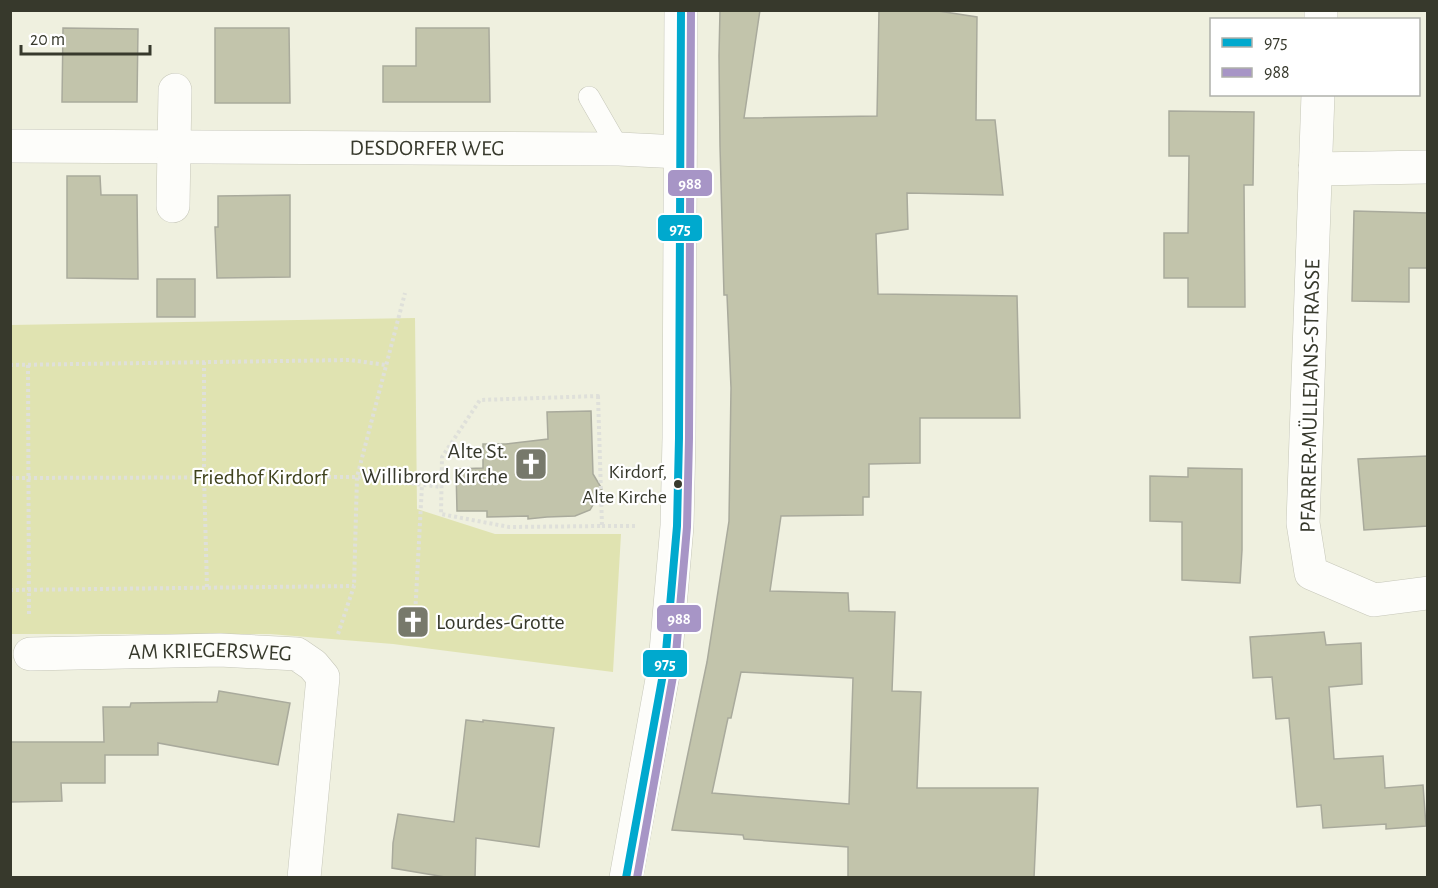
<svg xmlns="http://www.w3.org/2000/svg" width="1438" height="888" viewBox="0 0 1438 888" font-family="'Alegreya Sans',sans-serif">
<rect width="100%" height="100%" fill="#eff0df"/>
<!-- green -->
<path fill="#e0e3b1" d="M415,318l2,191 78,25h126l-8,138 -220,-28 -123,-10h-259l-1,-309z"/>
<!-- building -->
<g fill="#c2c4ab" stroke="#a9aa9c" stroke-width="1.5" fill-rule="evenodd">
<path d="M720,10h40l-16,108 133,-2 2,-106h53l45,7 -1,103h19l8,75 -96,-2 1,36 -32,5 2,60 139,2 3,122h-100v45l-51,1v33h-6v18l-82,1 -11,75 78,2 1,18 46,1 -3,79 29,1 -4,96h121l-4,90h-186v-31l-104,-8 -1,-4 -71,-5 35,-168 22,-141 2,-133 -4,-93h-3l-4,-149 -1,-90zM741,672l112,6 -4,126 -137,-11 16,-75h3z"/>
<path d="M63,28l75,1 -1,73h-75z"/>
<path d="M215,28h74l1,75h-75z"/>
<path d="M416,28h73l1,74h-107v-36h33z"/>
<path d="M1169,111l85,1 -1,73h-9l1,122h-57v-29h-24v-45h24l1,-77h-20z"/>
<path d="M67,176h33l1,19h36l1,84 -71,-1z"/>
<path d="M290,195v82l-73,1 -2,-51h3v-31z"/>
<path d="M1354,211l74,2v55h-19v34l-57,-1z"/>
<rect x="157" y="279" width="38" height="38"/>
<path d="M591,411l2,63 9,15 -12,21 -15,6 -28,1 -19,2v-3l-41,1v-6h-30l-1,-42 27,-1v-24h23l42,-5 -1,-27z"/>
<path d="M1428,456v70l-64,4 -6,-71z"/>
<path d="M1188,468l54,1v81l-2,33 -58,-3v-58l-32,-1v-45l38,1z"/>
<path d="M1324,632l2,13 35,-2 1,41 -33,3 5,72 49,-3 2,32 38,-3 3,41 -40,3v-5l-63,4 -2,-23 -24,2 -8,-89 -13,1 -4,-42 -19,1 -3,-41z"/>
<path d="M219,691l71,12 -12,62 -120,-22v12h-53v28h-44l1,18 -52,1v-60h94l-1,-35h27l1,-4 86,-1z"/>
<path d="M466,720l17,2v-2l71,8 -15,119 -63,-9 -1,40h-24l-59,-10 1,-25 5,-29 56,8z"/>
</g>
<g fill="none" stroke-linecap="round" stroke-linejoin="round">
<!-- lane casing -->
<g stroke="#c6c7b9" stroke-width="22">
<path id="lane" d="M589,97l30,52"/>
</g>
<!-- street casing -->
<g stroke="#c6c7b9" stroke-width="34">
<g id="street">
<path d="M1321,20v-10"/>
<path d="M1318,94l-15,429 8,50 63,27 54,-7"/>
<path id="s1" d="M10,146l609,3 61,3"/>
<path d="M1315,169l113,-2"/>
<path d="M173,206l2,-116"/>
<path id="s2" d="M30,654l190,-4 77,4 16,11 10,12 -19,201"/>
<path d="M626,878l39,-215 12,-137 2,-88 2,-428"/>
</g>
</g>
<!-- path -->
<g stroke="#dfe0da" stroke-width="4" stroke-dasharray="3 3" stroke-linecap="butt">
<path d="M204,362v115l3,110"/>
<path d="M10,365l340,-5 36,5"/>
<path d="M28,365l1,252"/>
<path d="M598,396l4,130 -93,1 -68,-13 1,-57 38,-57z"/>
<path d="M10,478l347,-1 84,10"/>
<path d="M602,526h36"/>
<path d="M10,590l344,-4"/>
<path d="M415,616l7,-131"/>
<path d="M338,634l16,-48 3,-109 48,-184"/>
</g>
<!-- lane -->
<use href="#lane" stroke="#fdfdfa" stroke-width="21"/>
<!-- street -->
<use href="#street" stroke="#fdfdfa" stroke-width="33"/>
<!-- bus-1 casing -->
<g stroke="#fff" stroke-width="12">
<path id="bus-1" d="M626,878l39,-215 12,-137 2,-88 2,-428"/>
</g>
<!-- bus-2 casing -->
<g stroke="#fff" stroke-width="12">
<path id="bus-2" d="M637,878l38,-213 12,-138 2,-89 2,-428"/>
</g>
<!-- bus-1 -->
<use href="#bus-1" stroke="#00a9ce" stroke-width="8"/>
<!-- bus-2 -->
<use href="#bus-2" stroke="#a795c6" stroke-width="8"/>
</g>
<!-- icons -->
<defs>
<g id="church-square" transform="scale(1.725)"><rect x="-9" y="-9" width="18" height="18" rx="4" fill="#77796b" stroke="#fff"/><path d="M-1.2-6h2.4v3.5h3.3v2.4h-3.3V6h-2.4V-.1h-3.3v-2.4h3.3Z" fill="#fff"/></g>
</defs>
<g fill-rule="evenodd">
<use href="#church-square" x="531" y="464"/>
<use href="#church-square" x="413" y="622"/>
</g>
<!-- markers -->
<circle fill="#37392c" stroke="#fff" stroke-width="2" cx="678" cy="484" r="5"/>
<g text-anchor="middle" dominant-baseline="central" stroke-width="4.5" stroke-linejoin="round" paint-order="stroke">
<!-- bus labels -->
<g font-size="20" fill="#37392c" stroke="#fff" text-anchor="end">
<text x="667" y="472">Kirdorf,<tspan x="667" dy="25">Alte Kirche</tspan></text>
</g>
<!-- street labels -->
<g font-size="22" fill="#37392c" stroke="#fff">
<text stroke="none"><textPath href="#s1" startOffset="417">DESDORFER WEG</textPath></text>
<text transform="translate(1310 396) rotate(-89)">PFARRER-MÜLLEJANS-STRASSE</text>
<text stroke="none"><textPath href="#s2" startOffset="180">AM KRIEGERSWEG</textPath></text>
</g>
<!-- poi labels -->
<g font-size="22" fill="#37392c" stroke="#fff" text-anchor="end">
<text x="508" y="451">Alte St.<tspan x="508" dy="25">Willibrord Kirche</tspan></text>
<text x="436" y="622" text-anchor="start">Lourdes-Grotte</text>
</g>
<!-- park labels -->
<g font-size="22" fill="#3f421d" stroke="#fff">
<text x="260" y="477">Friedhof Kirdorf</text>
</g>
</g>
<g stroke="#fff" stroke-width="2">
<rect x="667" y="169" width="46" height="28" rx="6" fill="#a795c6"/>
<rect x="657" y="214" width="46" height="28" rx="6" fill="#00a9ce"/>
<rect x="656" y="604" width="46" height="29" rx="6" fill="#a795c6"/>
<rect x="642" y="649" width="46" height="29" rx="6" fill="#00a9ce"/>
</g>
<g font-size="16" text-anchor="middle" font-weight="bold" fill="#fff">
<text x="690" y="189">988</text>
<text x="680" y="234">975</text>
<text x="679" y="624">988</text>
<text x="665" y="669">975</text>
</g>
<!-- border -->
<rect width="1438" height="888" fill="none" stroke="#37392c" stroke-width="24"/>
<!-- legend -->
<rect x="1210" y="18" width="210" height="78" fill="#ffffff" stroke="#afb0ab" stroke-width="1.5"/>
<rect x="1222" y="38" width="30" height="9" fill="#00a9ce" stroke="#afb0ab" stroke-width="1.5"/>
<text x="1264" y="48" font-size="18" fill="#37392c">975</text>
<rect x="1222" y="68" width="30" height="9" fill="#a795c6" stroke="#afb0ab" stroke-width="1.5"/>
<text x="1264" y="78" font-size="18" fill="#37392c">988</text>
<!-- scale -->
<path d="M21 45v9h129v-9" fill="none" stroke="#37392c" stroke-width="3"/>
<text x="30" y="45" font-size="18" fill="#37392c" stroke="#ffffff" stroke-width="4.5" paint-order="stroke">20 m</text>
</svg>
